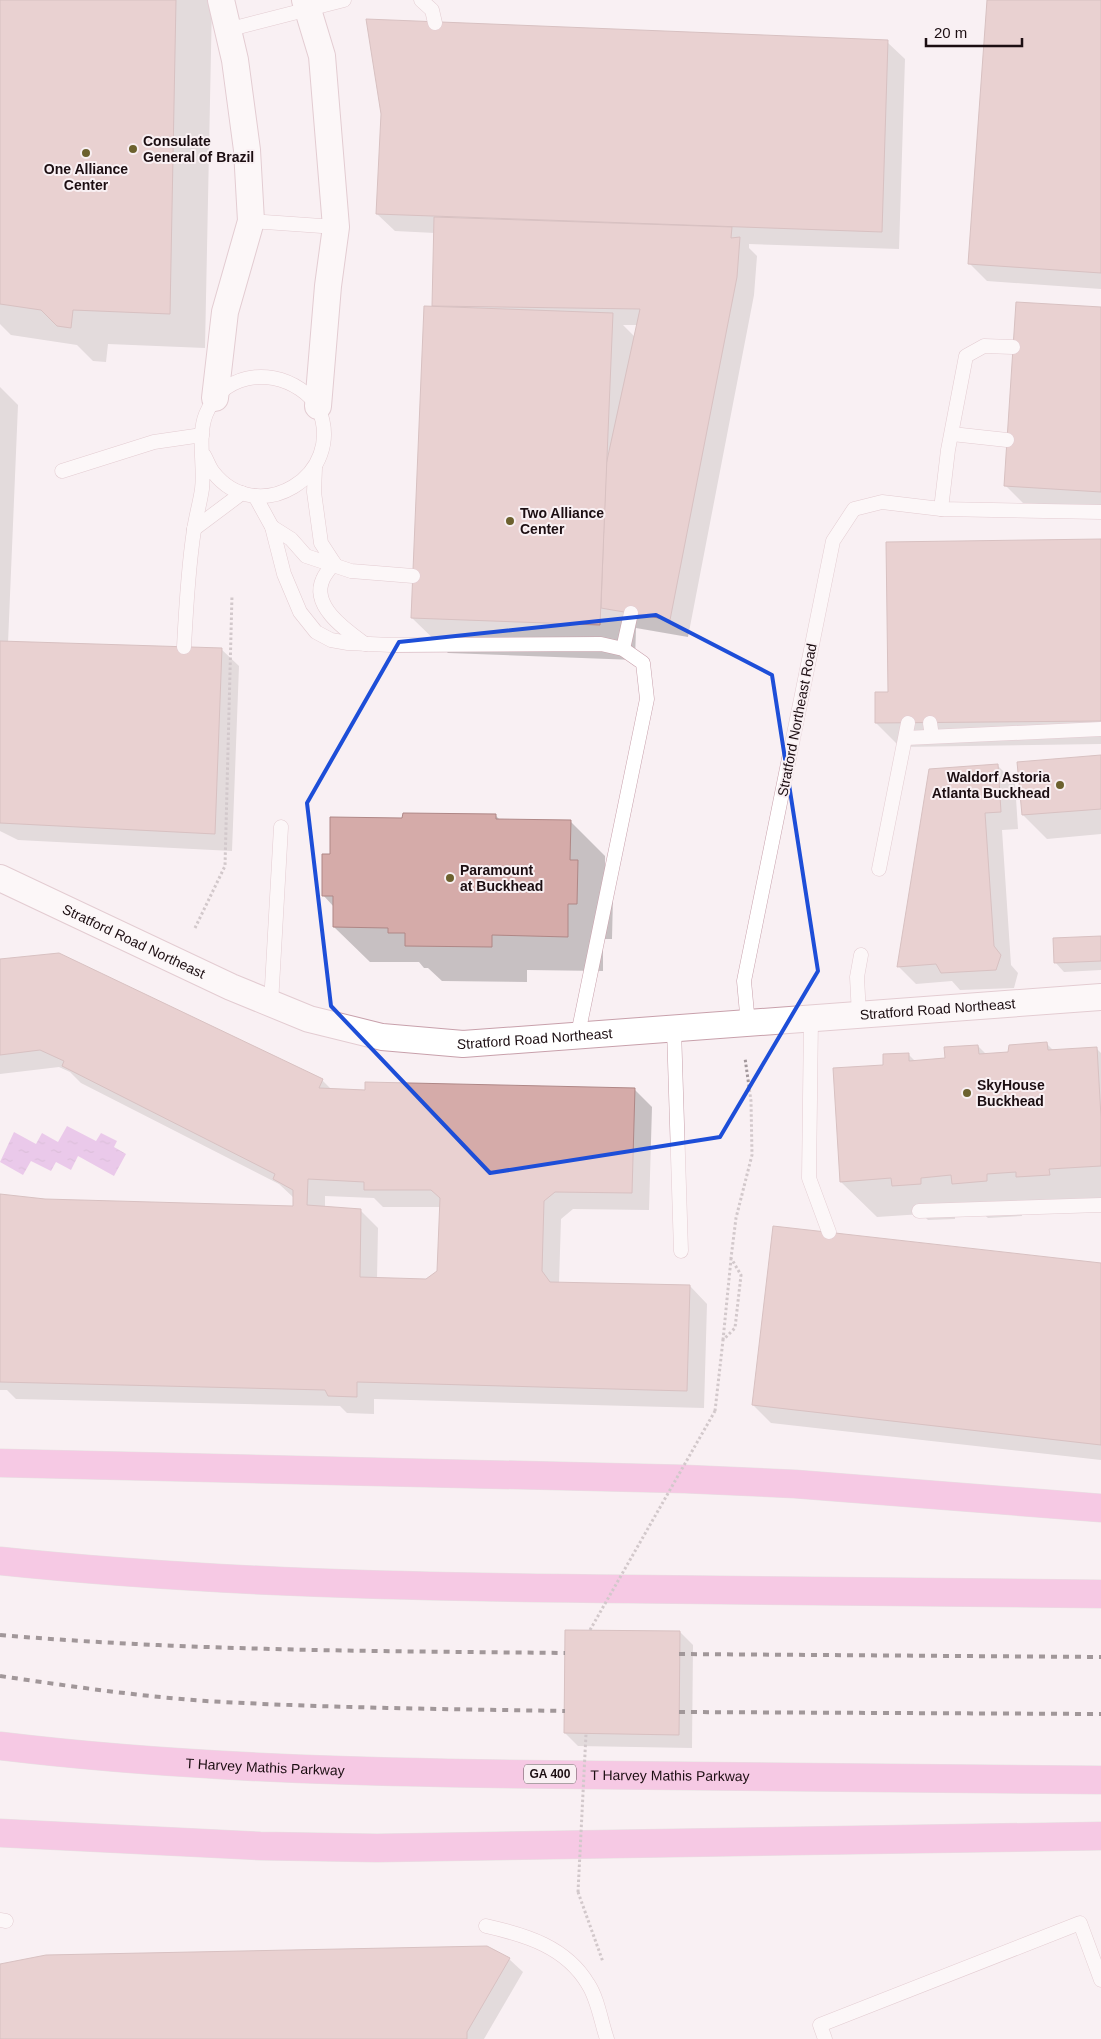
<svg xmlns="http://www.w3.org/2000/svg" width="1101" height="2039" viewBox="0 0 1101 2039" font-family="Arial,sans-serif">
<defs>
<pattern id="water-ripples" width="26" height="14" patternUnits="userSpaceOnUse" patternTransform="scale(1.25)"><rect width="26" height="14" fill="#d89ae0"/><path d="M2 4q2-2 4 0t4 0M15 11q2-2 4 0t4 0" fill="none" stroke="#b984bf"/></pattern>
</defs>
<rect width="100%" height="100%" fill="#f9f0f3"/>
<!-- water -->
<path fill="url(#water-ripples)" d="M67,1126l29,15 5,-8 16,8 -3,6 12,7 -12,22 -36,-20 -7,14 -15,-8 -5,9 -20,-10 -8,14 -23,-13 14,-30 22,12 6,-11 16,9z"/>
<!-- shadow -->
<g fill="#0003" fill-rule="evenodd">
<path d="M0,0h209l3,2 -7,346 -97,-4 -2,18 -13,-1 -16,-16 -66,-10 -11,-11z"/>
<path d="M988,0h113v289l-114,-8 -17,-17z"/>
<path d="M887,42l18,17 -6,190 -150,-5v4l8,8 -3,39 -66,342 -52,-9 -1,32 -187,-7 -36,-35 21,-311 2,-74 -40,-2 -18,-17zM623,325h15l-3,12z"/>
<path d="M1101,309v199l-78,-5 -17,-17z"/>
<path d="M0,387l18,18 -10,238 213,6 18,17 -7,185 -214,-11 -18,-9z"/>
<path d="M1101,541v203l-201,3 -24,-24 13,-30z"/>
<path d="M1101,756v78l-54,5 -24,-24 -4,-52z"/>
<path d="M997,765l18,18 3,46 -16,1 9,135 7,8 -4,15 -54,2 -8,-9 -36,3 -17,-17 31,-197z"/>
<path d="M496,816l4,4 70,1 35,35v32l8,8 -1,43h-9v32l-76,-1v12l-85,-1 -14,-13h-4l-5,-6h-49l-36,-35v-20l-11,-12 8,-39 73,-37z"/>
<path d="M1101,937v33l-37,2 -9,-10z"/>
<path d="M0,960l322,120 10,10 34,1 269,-1 17,17 -3,103 -76,-1 -12,10 -2,64 131,3 17,18 -3,104 -330,-9v15l-27,-1 -7,-7 -324,-7 -9,-9h-7v-195l45,5 249,7v-9l-15,-14 -198,-101 -11,-11 -11,-5 -59,7zM325,1196l49,2 9,9h58l-3,64 -11,10 -50,-2 1,-51 -18,-18 -35,-2z"/>
<path d="M1047,1044l7,7 42,-3 5,5v150l-79,5v8l-34,2 -8,-7 -25,2v6l-27,1 -6,-6 -45,3 -36,-35 43,-116 24,-12 8,8 30,-2 32,-14 9,9 22,-1z"/>
<path d="M1101,1264v196l-330,-37 -18,-18z"/>
<path d="M680,1632l13,13 -1,103 -114,-2 -13,-13z"/>
<path d="M509,1959l14,13 -39,67h-484v-74z"/>
</g>
<!-- building -->
<g fill="#d5aba9" stroke="#af8786" fill-rule="evenodd">
<path d="M0,0h176l-6,314 -97,-4 -2,18 -14,-2 -16,-16 -41,-6z"/>
<path d="M987,0h114v273l-133,-9z"/>
<path d="M366,19l522,21 -6,192 -506,-18 5,-100z"/>
<path d="M434,217l298,10 -1,11 9,-1 -3,40 -67,343 -69,-12 5,-143 34,-156 -208,-3z"/>
<path d="M1016,302l85,5v185l-97,-6z"/>
<path d="M424,306l189,7 -13,312 -189,-7z"/>
<path d="M1101,539v182l-226,2v-31h13l-2,-150z"/>
<path d="M0,641l222,7 -7,186 -215,-11z"/>
<path d="M1101,755v54l-79,6 -5,-53z"/>
<path d="M998,764l3,48 -16,1 9,133 7,9 -5,15 -55,3 -5,-9 -39,3 32,-198z"/>
<path d="M403,813l93,1v5l75,1 -1,40h8l-1,44h-9v33l-76,-2v12l-87,-1v-13h-17v-5l-55,-1v-31h-11v-42h8v-37l72,1z"/>
<path d="M1101,936v25l-47,2 -1,-25z"/>
<path d="M59,953l264,126 -4,9 46,2v-8l270,6 -3,105 -77,-1 -11,9 -2,70 8,11 140,3 -3,106 -330,-9v15l-29,-1 -3,-6 -325,-8v-188l45,5 248,7v-16l-20,-11 2,-5 -213,-108 2,-5 -24,-11 -40,5v-96zM308,1179l56,3v8h67l9,8 -3,73 -11,8 -66,-2 1,-68 -54,-4z"/>
<path d="M1047,1042l1,8 49,-3 4,70v49l-52,3 1,6 -34,2v-5l-29,2v7l-35,3 -1,-9 -30,3v6l-29,2 -1,-8 -51,4 -7,-114 50,-3v-11l26,-1v8l36,-3 -1,-11 34,-2 1,9 29,-2 1,-7z"/>
<path d="M773,1226l328,37v182l-349,-40z"/>
<path d="M565,1630l115,1 -1,104 -115,-2z"/>
<path d="M487,1946l23,12 -43,74v7h-467v-75l46,-9z"/>
</g>
<g fill="none" stroke-linecap="round" stroke-linejoin="round">
<!-- lane casing -->
<g stroke="#c8a0ab" stroke-width="15">
<g id="lane">
<path d="M421,0l11,10 3,13"/>
<path d="M227,30l117,-30"/>
<path d="M251,221l85,6"/>
<path d="M952,434l55,6"/>
<path d="M315,468l-1,24 7,51 13,20"/>
<path d="M62,471l92,-29 48,-7"/>
<path d="M255,496l17,31 12,47 16,38 16,20 15,8 17,3 43,2 210,-1 22,5 20,14 4,36 -69,335"/>
<path d="M941,509l7,-59 18,-94 18,-10 29,1"/>
<path d="M272,527l19,12 15,17 45,15 62,5"/>
<path d="M194,529l48,-36"/>
<path d="M334,563c-4,5 -9,11 -11,16 -13,27 24,52 42,65"/>
<path d="M184,647c2,-39 4,-78 10,-117 2,-14 6,-27 8,-41 3,-23 -5,-53 4,-75 16,-39 61,-47 94,-25 6,4 15,12 18,18 30,69 -61,122 -105,65 -4,-5 -6,-12 -9,-17"/>
<path d="M623,649l8,-36"/>
<path d="M930,723l2,13"/>
<path d="M906,738l195,-9"/>
<path d="M879,869l29,-146"/>
<path d="M271,1004l10,-177"/>
<path d="M859,1015l-2,-38 4,-22"/>
<path d="M811,1019l-2,159 20,54"/>
<path d="M748,1024l-4,-43 89,-440 21,-32 28,-7 59,7 160,3"/>
<path d="M674,1029l7,222"/>
<path d="M919,1211l182,-6"/>
<path d="M0,1920l6,1"/>
<path d="M486,1926c40,9 80,21 102,58 10,15 13,38 19,55"/>
<path d="M825,2039l-5,-14 260,-102 21,57"/>
</g>
</g>
<!-- street casing -->
<g stroke="#c8a0ab" stroke-width="28">
<g id="street">
<path d="M305,0l17,56 14,171 -8,59 -10,120"/>
<path d="M215,398l10,-86 26,-91 -4,-71 -12,-90 -14,-60"/>
<path id="s1" d="M0,878l231,109 78,32 73,18 81,7 638,-47"/>
</g>
</g>
<!-- highway casing -->
<g stroke="#d2cfd0" stroke-width="29">
<g id="highway">
<path d="M0,1463l685,16 110,5 306,24"/>
<path d="M0,1561c210,22 420,26 630,28 157,2 314,3 471,5"/>
<path id="s2" d="M0,1746c198,24 398,27 597,29 168,1 336,3 504,5"/>
<path d="M0,1833l260,13 117,2 724,-12"/>
</g>
</g>
<!-- path -->
<g stroke="#a3989c" stroke-width="3" stroke-dasharray="2.5 2.5" stroke-linecap="butt">
<path d="M195,928l30,-62 7,-271"/>
<path d="M723,1340l8,-81"/>
<path d="M715,1411l8,-71 12,-12 6,-53 -10,-17 5,-40 16,-63 -1,-54 -6,-43"/>
<path d="M578,1892l25,70"/>
</g>
<!-- lane -->
<use href="#lane" stroke="#fff" stroke-width="14"/>
<!-- street -->
<use href="#street" stroke="#fff" stroke-width="26"/>
<!-- highway -->
<use href="#highway" stroke="#f299d2" stroke-width="28"/>
<!-- rail -->
<g stroke="#372a2e" stroke-width="4" stroke-dasharray="6 6" stroke-linecap="butt">
<path d="M0,1635c188,16 377,16 565,18"/>
<path d="M679,1654l422,3"/>
<path d="M0,1676c68,10 137,20 206,25 120,7 239,8 359,10"/>
<path d="M679,1712l422,2"/>
</g>
<!-- path-bridge -->
<g stroke="#a3989c" stroke-width="3" stroke-dasharray="2.5 2.5" stroke-linecap="butt">
<path d="M590,1630l125,-219"/>
<path d="M578,1892l8,-158"/>
</g>
</g>
<!-- marked area -->
<path d="M0 0H1101V2039H0ZM656,615l116,60 46,296 -98,166 -230,36 -159,-167 -24,-203 92,-161z" fill="#f9f0f3" fill-opacity=".55" fill-rule="evenodd"/>
<path fill="none" stroke="#1d4ed8" stroke-width="4" stroke-linejoin="round" d="M656,615l116,60 46,296 -98,166 -230,36 -159,-167 -24,-203 92,-161z"/>
<!-- markers -->
<g fill="#6c612e" stroke="#f9f0f3" stroke-width="2">
<circle cx="133" cy="149" r="5"/>
<circle cx="86" cy="153" r="5"/>
<circle cx="510" cy="521" r="5"/>
<circle cx="1060" cy="785" r="5"/>
<circle cx="450" cy="878" r="5"/>
<circle cx="967" cy="1093" r="5"/>
</g>
<g text-anchor="middle" dominant-baseline="central" stroke-width="4" stroke-linejoin="round" paint-order="stroke">
<!-- shield labels -->
<rect fill="#f9f0f3" stroke="#5e5256" stroke-width="1" x="524" y="1764.5" width="52" height="19" rx="4"/>
<g font-size="12" font-weight="bold" fill="#1c0e12">
<text x="550" y="1774">GA 400</text>
</g>
<!-- poi labels -->
<g font-size="14" font-weight="bold" fill="#1c0e12" stroke="#f9f0f3" text-anchor="start">
<text x="143" y="141">Consulate<tspan x="143" dy="16">General of Brazil</tspan></text>
<text x="86" y="169" text-anchor="middle">One Alliance<tspan x="86" dy="16">Center</tspan></text>
<text x="520" y="513">Two Alliance<tspan x="520" dy="16">Center</tspan></text>
<text x="1050" y="777" text-anchor="end">Waldorf Astoria<tspan x="1050" dy="16">Atlanta Buckhead</tspan></text>
<text x="460" y="870">Paramount<tspan x="460" dy="16">at Buckhead</tspan></text>
<text x="977" y="1085">SkyHouse<tspan x="977" dy="16">Buckhead</tspan></text>
</g>
<!-- street labels -->
<g font-size="14" fill="#1c0e12" stroke="#f9f0f3">
<text transform="translate(797 720) rotate(-79)">Stratford Northeast Road</text>
<text stroke="none"><textPath href="#s1" startOffset="148">Stratford Road Northeast</textPath></text>
<text stroke="none"><textPath href="#s1" startOffset="972">Stratford Road Northeast</textPath></text>
<text stroke="none"><textPath href="#s1" startOffset="568">Stratford Road Northeast</textPath></text>
<text stroke="none"><textPath href="#s2" startOffset="266">T Harvey Mathis Parkway</textPath></text>
<text stroke="none"><textPath href="#s2" startOffset="671">T Harvey Mathis Parkway</textPath></text>
</g>
</g>
<!-- scale -->
<path d="M926 38v8h96v-8" fill="none" stroke="#1c0e12" stroke-width="2.5"/>
<text x="934" y="38" font-size="15" fill="#1c0e12" stroke="#f9f0f3" stroke-width="4" paint-order="stroke">20 m</text>
</svg>
